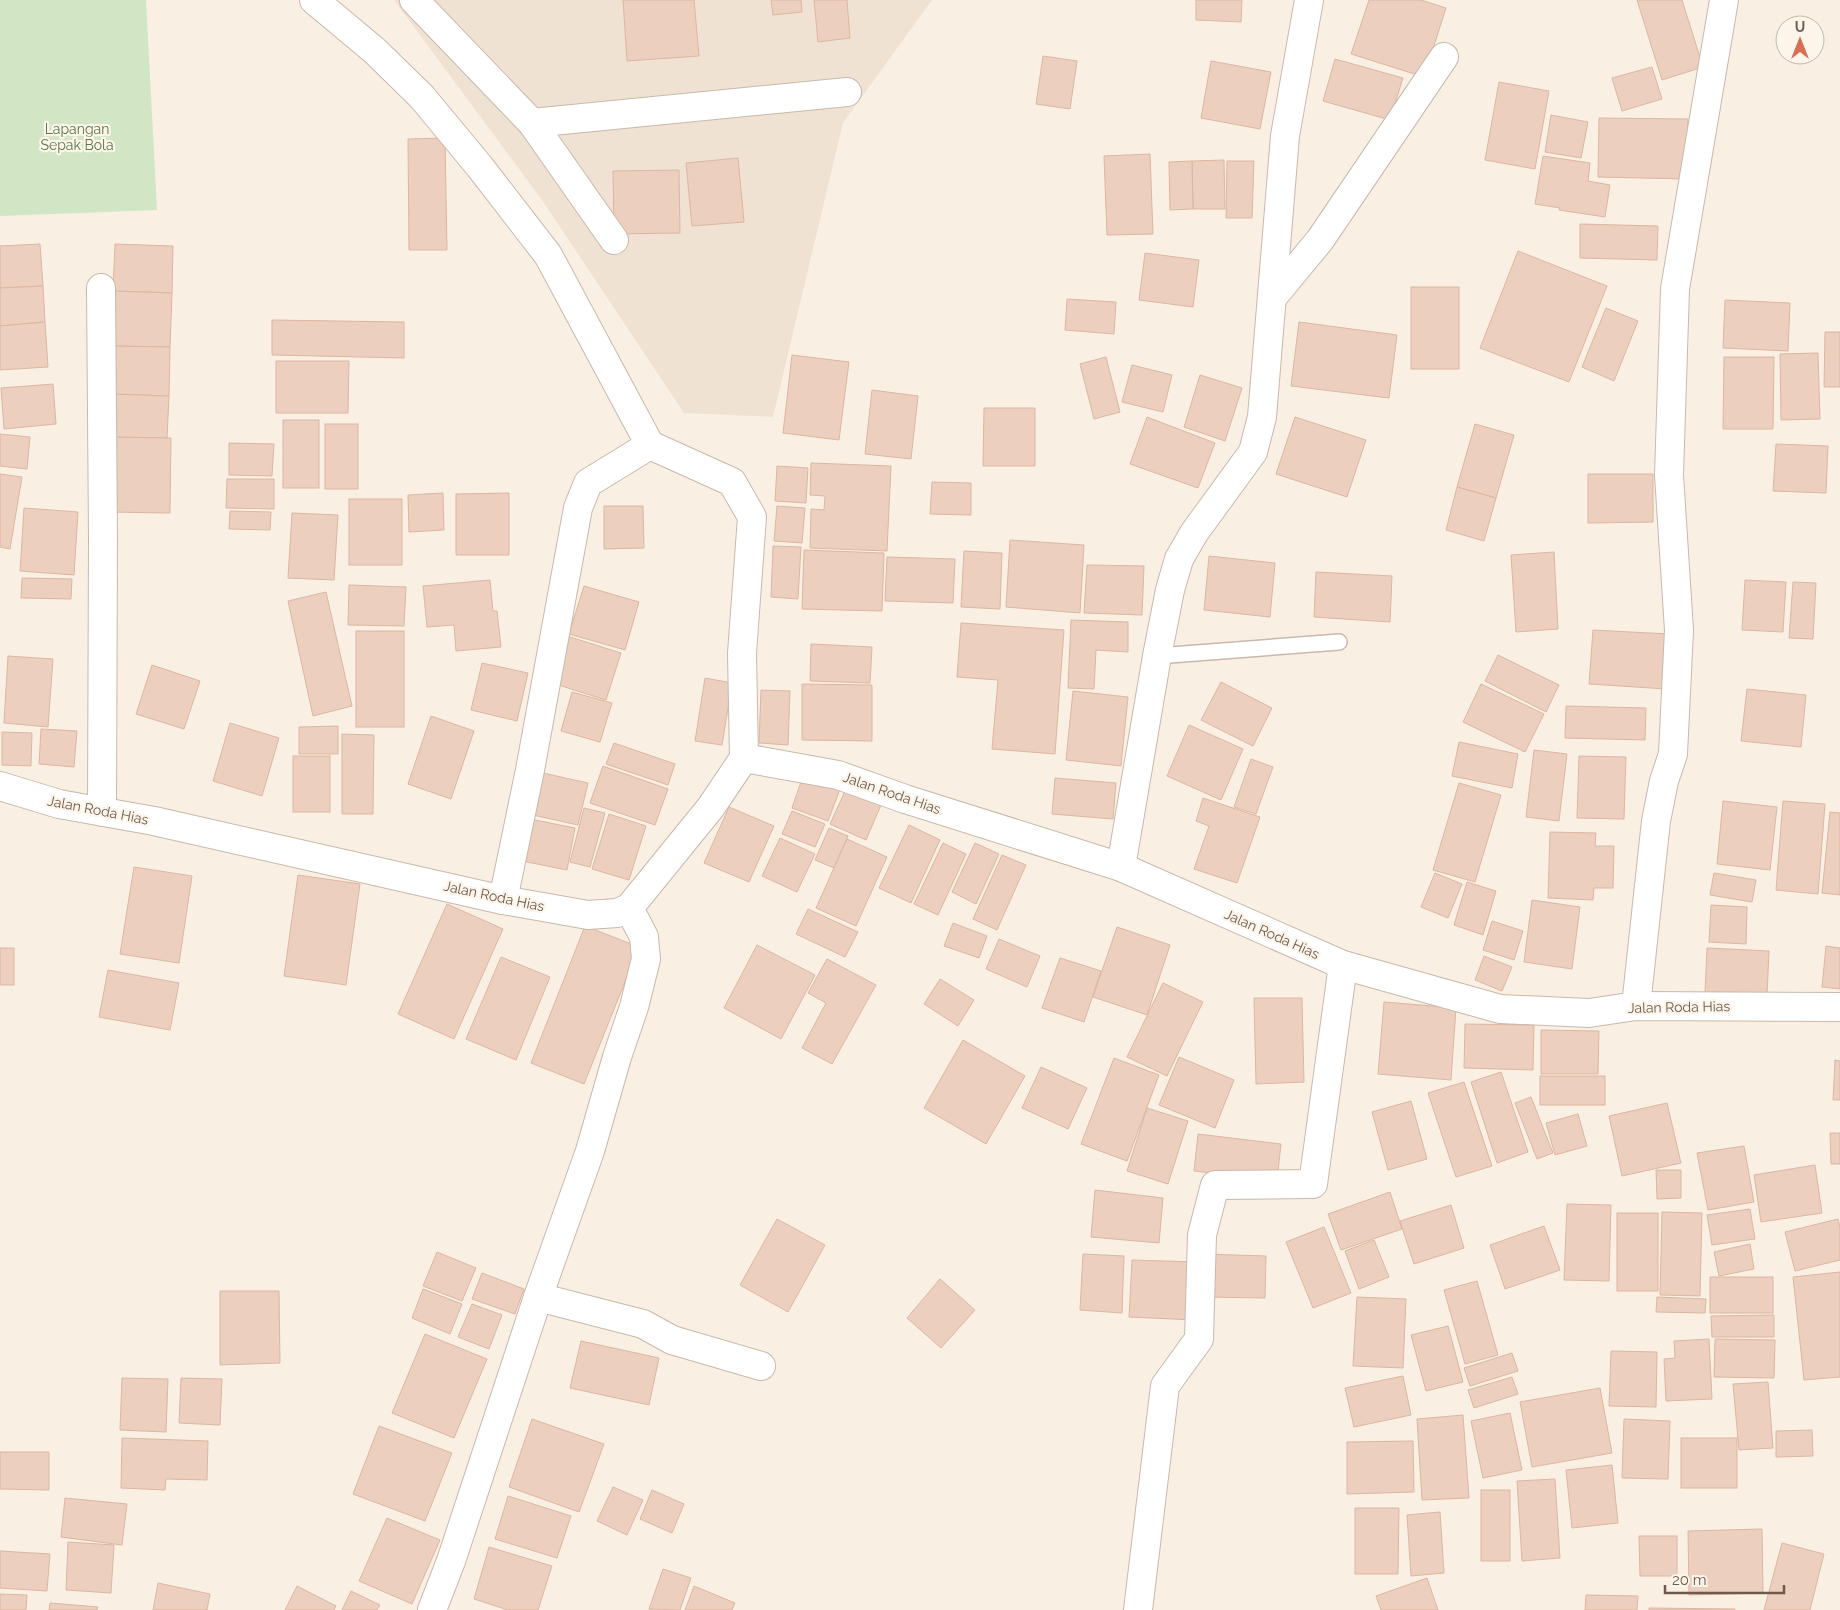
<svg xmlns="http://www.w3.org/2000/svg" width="1840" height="1610" viewBox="0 0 1840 1610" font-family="Raleway,sans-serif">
<rect width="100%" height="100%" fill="#f9f0e3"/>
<!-- residential -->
<path fill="#f0e2d3" d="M394,0h538l-89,123 -70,294 -89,-4 -142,-213z"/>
<!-- green -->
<path fill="#d2e5c4" d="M0,0h146l11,210 -157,6z"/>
<!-- building -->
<g fill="#eccfbe" stroke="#ddb6a0">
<path d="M623,0h71l5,56 -72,5z"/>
<path d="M771,0h30l1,12 -29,3z"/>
<path d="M814,0h33l3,38 -32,4z"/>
<path d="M1196,0h46l-1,22 -45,-2z"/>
<path d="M1369,0h52l25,8 -22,69 -73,-23z"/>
<path d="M1637,0h45l21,67 -41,13z"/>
<path d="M1043,56l34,5 -7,48 -34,-5z"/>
<path d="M1335,59l68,19 -13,42 -67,-19z"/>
<path d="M1211,61l60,11 -11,57 -59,-11z"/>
<path d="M1652,67l10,32 -40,12 -10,-33z"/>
<path d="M1499,82l50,9 -14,78 -50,-9z"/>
<path d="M1551,115l37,7 -7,36 -36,-6z"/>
<path d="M1599,118l89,1 -2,60 -88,-2z"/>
<path d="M445,138l2,112h-38l-1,-111z"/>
<path d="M1150,154l3,80 -46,1 -3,-79z"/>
<path d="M1543,156l47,7 -2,18 22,4 -5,32 -46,-7 1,-2 -25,-4z"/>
<path d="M738,158l6,64 -52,4 -6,-63z"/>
<path d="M1224,160l1,49h-32l-1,-48z"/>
<path d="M1192,161l1,48 -23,1 -1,-48z"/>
<path d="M1227,161h27l-2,57h-26z"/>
<path d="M679,170l1,63 -66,1 -1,-63z"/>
<path d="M1580,224l78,2 -1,34 -77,-2z"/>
<path d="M40,244l3,42 -43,2v-42z"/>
<path d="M115,244l58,2 -1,47 -59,-2z"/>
<path d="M1518,251l89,35 -38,96 -89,-34z"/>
<path d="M1145,253l54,7 -6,47 -54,-7z"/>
<path d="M43,286l2,36 -45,4v-38z"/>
<rect x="1411" y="287" width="48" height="82"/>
<path d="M113,291l59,2 -2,54 -58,-1z"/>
<path d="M1067,299l49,3 -2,32 -49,-4z"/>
<path d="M1725,300l65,3 -2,48 -65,-3z"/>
<path d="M1606,308l32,13 -24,60 -32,-14z"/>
<path d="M272,320l132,2v36l-132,-3z"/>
<path d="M45,322l3,45 -48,3v-44z"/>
<path d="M1299,322l98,13 -8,63 -98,-12z"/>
<path d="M1825,332h15v55h-16z"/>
<path d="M112,346l58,1 -1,49 -59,-2z"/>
<path d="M1818,353l2,66 -39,1 -1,-66z"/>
<path d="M792,355l57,7 -10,78 -56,-7z"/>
<path d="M1106,357l14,55 -26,7 -14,-55z"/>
<path d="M1724,357h50l-1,72h-50z"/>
<path d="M276,361h73l-1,52h-72z"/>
<path d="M1132,365l40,10 -9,37 -41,-10z"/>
<path d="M1200,375l42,13 -17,53 -41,-14z"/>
<path d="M53,384l3,40 -52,5 -3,-41z"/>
<path d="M872,390l46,6 -7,63 -46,-5z"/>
<path d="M110,394l59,2 -2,42 -58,-1z"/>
<path d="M984,408h51v58h-52z"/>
<path d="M1147,417l68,26 -17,45 -68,-24z"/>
<path d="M1295,417l71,23 -19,57 -71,-23z"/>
<rect x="283" y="420" width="36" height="68"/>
<rect x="325" y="424" width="33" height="65"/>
<path d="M1475,424l39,11 -18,63 -39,-11z"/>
<path d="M0,434l30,3 -3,32 -27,-3z"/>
<path d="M110,437l61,1 -1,75 -61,-1z"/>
<path d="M229,443l45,1 -2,32 -43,-1z"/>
<path d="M1776,444l52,2 -2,47 -53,-2z"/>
<path d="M811,463l80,3 -4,85 -77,-3 1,-39 13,1 1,-14 -15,-1z"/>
<path d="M777,466l31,2 -2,35 -31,-2z"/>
<path d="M0,474l22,3 -12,72 -10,-2z"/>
<path d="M1588,474h65v48l-65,1z"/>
<path d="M227,479h47v30l-48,-1z"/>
<path d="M932,482l39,1v32l-41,-1z"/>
<path d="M1457,487l39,11 -12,43 -38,-11z"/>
<path d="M443,493l1,37 -35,2 -1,-37z"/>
<path d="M509,493v62h-53v-61z"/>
<rect x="349" y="499" width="53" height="66"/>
<path d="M604,506h39l1,42 -40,1z"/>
<path d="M777,506l28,2 -3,35 -28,-2z"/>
<path d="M24,508l54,4 -4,63 -54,-4z"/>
<path d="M230,511l41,1 -1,18 -41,-1z"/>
<path d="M292,513l46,2 -4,65 -46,-2z"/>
<path d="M1010,540l74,5 -4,68 -74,-6z"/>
<path d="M773,546l28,1 -3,52 -27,-2z"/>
<path d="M804,550l80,3 -2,58 -80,-2z"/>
<path d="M964,551l38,2 -2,56 -39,-2z"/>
<path d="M1554,552l4,77 -42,3 -5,-77z"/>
<path d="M1209,556l66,7 -5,54 -66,-7z"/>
<path d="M887,557l68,2 -2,44 -68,-2z"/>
<path d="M1087,565l57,1 -2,49 -58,-2z"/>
<path d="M1316,572l76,4 -2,46 -76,-5z"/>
<path d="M22,578l50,1 -1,20 -50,-1z"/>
<path d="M490,580l3,31h4l4,36 -45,4 -2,-26 -27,2 -4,-41z"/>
<path d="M1745,580l41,2 -3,50 -41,-2z"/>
<path d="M1793,582l23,1 -3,56 -24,-1z"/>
<path d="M349,585l57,2 -2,39 -56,-1z"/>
<path d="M584,586l55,16 -14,48 -56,-16z"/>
<path d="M326,592l26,114 -39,10 -25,-115z"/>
<path d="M1071,620l57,2v30l-32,-2 -2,39 -26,-1z"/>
<path d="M961,623l103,7 -9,124 -63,-5 6,-69 -41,-3z"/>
<path d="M1593,630l76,4 -3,55 -77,-5z"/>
<rect x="356" y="631" width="48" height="96"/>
<path d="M567,636l54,17 -15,47 -54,-17z"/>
<path d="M811,644l61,3 -2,36 -60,-2z"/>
<path d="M1498,655l61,30 -13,27 -61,-31z"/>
<path d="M8,656l45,3 -5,68 -44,-4z"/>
<path d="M482,663l46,10 -11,48 -46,-11z"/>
<path d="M152,665l48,16 -16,48 -48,-15z"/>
<path d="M705,678l27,5 -10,62 -27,-4z"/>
<path d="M1221,682l51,26 -19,38 -52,-26z"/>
<path d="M802,684l70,1v56l-70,-1z"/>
<path d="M1481,684l63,30 -19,38 -62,-30z"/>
<path d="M1747,689l59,6 -5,52 -60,-6z"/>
<path d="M761,690l29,1 -2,54 -29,-2z"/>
<path d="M1073,691l55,6 -7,69 -55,-6z"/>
<path d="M572,692l40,11 -12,39 -39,-11z"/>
<path d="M1566,706l80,2 -1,32 -80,-2z"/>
<path d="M431,716l43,15 -23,68 -43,-15z"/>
<path d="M230,723l49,15 -17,58 -49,-15z"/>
<path d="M1189,725l54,24 -22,51 -54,-24z"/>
<path d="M338,726v28h-39v-27z"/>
<path d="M41,729l36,2 -3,36 -35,-3z"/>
<path d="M2,732l30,1 -1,33 -29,-1z"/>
<path d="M342,734l32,1 -1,79h-31z"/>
<path d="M1459,742l59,12 -6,34 -60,-12z"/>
<path d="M614,743l61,21 -7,21 -62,-21z"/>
<path d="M1534,750l33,4 -8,67 -33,-4z"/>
<rect x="293" y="756" width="37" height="56"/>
<path d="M1579,756l47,1 -2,62 -47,-1z"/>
<path d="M1251,759l22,8 -17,47 -22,-7z"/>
<path d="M603,766l65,23 -13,36 -65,-22z"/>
<path d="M534,771l54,12 -10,42 -54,-12z"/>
<path d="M803,776l37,13 -12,32 -36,-13z"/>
<path d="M1055,778l61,5 -3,36 -61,-5z"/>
<path d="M1459,783l42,12 -26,87 -42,-12z"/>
<path d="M846,789l35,16 -15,35 -36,-16z"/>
<path d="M1203,798l57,19 -23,66 -43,-14 15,-43 -13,-5z"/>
<path d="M1723,801l54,6 -7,63 -53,-6z"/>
<path d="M1783,801l42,3 -7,90 -42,-4z"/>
<path d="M729,807l45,19 -25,56 -45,-19z"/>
<path d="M584,808l21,5 -15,54 -20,-5z"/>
<path d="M792,811l33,13 -10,23 -33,-13z"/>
<path d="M1830,812l10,1v82l-18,-2z"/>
<path d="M609,814l37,12 -17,54 -37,-11z"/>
<path d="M525,818l50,10 -8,42 -50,-10z"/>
<path d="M909,825l31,15 -29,63 -32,-15z"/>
<path d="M829,828l19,8 -14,32 -19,-8z"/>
<path d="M1550,832l46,1 -1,13h19l-1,42h-19l-1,12 -45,-2z"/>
<path d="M780,838l35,16 -18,38 -35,-16z"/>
<path d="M847,839l40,18 -31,69 -40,-18z"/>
<path d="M943,843l23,11 -28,61 -24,-11z"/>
<path d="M975,843l24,11 -23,50 -24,-12z"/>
<path d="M1002,855l24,10 -29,65 -24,-11z"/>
<path d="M134,867l58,9 -13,87 -59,-9z"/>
<path d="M1435,873l27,11 -14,34 -27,-11z"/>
<path d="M1714,873l42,7 -4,22 -42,-7z"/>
<path d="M298,875l62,9 -14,101 -62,-9z"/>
<path d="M1467,882l29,9 -13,44 -29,-10z"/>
<path d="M1532,900l48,7 -8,62 -48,-7z"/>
<path d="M447,904l56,25 -49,110 -56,-25z"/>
<path d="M1711,905l36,2 -1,37 -37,-2z"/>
<path d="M808,909l50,23 -13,25 -49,-23z"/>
<path d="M1492,921l31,10 -9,29 -31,-10z"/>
<path d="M953,923l34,13 -8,22 -35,-12z"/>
<path d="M585,926l54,21 -55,137 -53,-21z"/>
<path d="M1117,927l53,18 -23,70 -54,-18z"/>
<path d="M999,939l41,17 -13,31 -41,-18z"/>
<path d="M757,945l58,30 -34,64 -57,-31z"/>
<path d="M1826,946l14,2v41l-18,-2z"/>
<rect x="0" y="948" width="14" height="37"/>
<path d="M1707,948l62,3 -2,45 -62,-3z"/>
<path d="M1484,956l28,11 -10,24 -27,-11z"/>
<path d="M501,957l49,20 -34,83 -50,-21z"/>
<path d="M1060,958l41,13 -17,51 -42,-14z"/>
<path d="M827,959l49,26 -44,79 -30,-16 24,-45 -18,-10z"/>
<path d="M108,970l71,13 -9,47 -71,-13z"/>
<path d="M940,979l34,21 -16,26 -34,-22z"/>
<path d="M1163,983l40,19 -36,74 -40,-19z"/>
<path d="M1254,998h48l2,84 -48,2z"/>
<path d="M1384,1002l72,6 -5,72 -73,-6z"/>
<path d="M1465,1024l69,1 -1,45 -69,-2z"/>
<path d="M1541,1030l58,1 -1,43h-57z"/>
<path d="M963,1040l62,36 -39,68 -62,-36z"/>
<path d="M1179,1057l55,23 -19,48 -56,-23z"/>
<path d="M1114,1058l45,17 -32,86 -46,-17z"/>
<path d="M1835,1060l5,1v39h-7z"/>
<path d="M1041,1067l46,21 -19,41 -46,-21z"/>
<path d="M1501,1072l27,80 -31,11 -26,-81z"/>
<rect x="1540" y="1076" width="65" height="29"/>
<path d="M1464,1082l28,84 -36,11 -28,-84z"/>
<path d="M1531,1097l22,56 -16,6 -22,-56z"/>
<path d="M1411,1101l16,58 -39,11 -16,-58z"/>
<path d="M1667,1103l14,60 -59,13 -13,-60z"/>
<path d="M1147,1108l41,13 -20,63 -41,-13z"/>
<path d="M1578,1114l9,32 -32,9 -9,-32z"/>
<path d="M1830,1133h10v31h-9z"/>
<path d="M1198,1134l83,10 -4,36 -83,-9z"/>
<path d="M1744,1146l10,56 -46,8 -11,-57z"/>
<path d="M1815,1165l7,48 -61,9 -7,-47z"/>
<path d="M1656,1170h25v28l-24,1z"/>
<path d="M1095,1190l68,8 -4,45 -68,-6z"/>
<path d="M1390,1192l12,37 -61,21 -13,-36z"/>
<path d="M1567,1204l44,1 -2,76 -45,-1z"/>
<path d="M1451,1205l13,43 -50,16 -14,-43z"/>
<path d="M1750,1209l5,30 -43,6 -5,-30z"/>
<path d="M1662,1212l40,1 -2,83 -40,-1z"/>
<rect x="1617" y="1213" width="41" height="78"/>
<path d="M777,1219l48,26 -37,67 -48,-27z"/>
<path d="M1838,1219l2,8v33l-45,11 -10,-39z"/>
<path d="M1544,1226l16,44 -55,19 -15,-44z"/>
<path d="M1324,1227l27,66 -38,15 -27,-66z"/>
<path d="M1374,1240l15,37 -30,12 -14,-38z"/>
<path d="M1750,1244l4,25 -35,7 -5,-24z"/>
<path d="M437,1252l39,16 -14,33 -39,-15z"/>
<path d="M1083,1254l41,2 -2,57 -42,-3z"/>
<path d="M1205,1254l61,2 -1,42 -60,-1z"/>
<path d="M1132,1260l64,2 -2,58 -65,-3z"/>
<path d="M1840,1272v105l-36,3 -11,-103z"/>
<path d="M482,1273l42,16 -9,25 -43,-15z"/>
<rect x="1710" y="1277" width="63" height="36"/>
<path d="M940,1279l35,31 -34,38 -34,-30z"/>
<path d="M1477,1281l21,74 -33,9 -21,-74z"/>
<path d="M423,1289l39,15 -12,30 -38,-16z"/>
<path d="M220,1291h59l1,72 -60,2z"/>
<path d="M1357,1297l49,2 -3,69 -50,-2z"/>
<path d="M1657,1297l49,2 -1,14 -49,-1z"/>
<path d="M472,1304l30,11 -13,34 -31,-12z"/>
<path d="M1774,1315v22h-62l-1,-21z"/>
<path d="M1448,1326l15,56 -37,9 -15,-56z"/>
<path d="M425,1334l62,25 -33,79 -62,-25z"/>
<path d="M1709,1339l3,60 -46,2 -2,-42 11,-1 -1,-17z"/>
<path d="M1715,1339l60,1 -1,38 -60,-1z"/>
<path d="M581,1341l78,17 -10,47 -79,-17z"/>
<path d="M1611,1351l46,1 -1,55 -47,-1z"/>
<path d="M1512,1353l6,18 -48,15 -6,-18z"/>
<path d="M1403,1376l8,39 -57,12 -9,-39z"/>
<path d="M1512,1377l6,17 -44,14 -6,-18z"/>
<path d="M122,1378l46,1 -2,53 -46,-2z"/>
<path d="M181,1378l41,1 -2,46 -41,-2z"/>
<path d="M1768,1382l5,66 -34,2 -6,-66z"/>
<path d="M1600,1388l12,65 -80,14 -12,-65z"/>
<path d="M1510,1413l12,57 -39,8 -12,-57z"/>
<path d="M1463,1415l6,83 -47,2 -5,-81z"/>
<path d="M532,1419l72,25 -25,68 -70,-25z"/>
<path d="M1624,1419l46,2 -2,58 -46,-1z"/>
<path d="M379,1426l73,27 -27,68 -72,-27z"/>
<path d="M1812,1430l1,26 -37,1v-26z"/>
<path d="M122,1438l86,3 -1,39 -41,-1 -1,11 -44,-2z"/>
<rect x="1681" y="1438" width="56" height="50"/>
<path d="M1413,1441l1,51 -67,2v-52z"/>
<path d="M0,1452h49v38l-49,-1z"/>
<path d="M1612,1465l6,58 -46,5 -6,-58z"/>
<path d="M1555,1479l5,79 -38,3 -5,-80z"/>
<path d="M613,1487l30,13 -16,35 -30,-14z"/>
<path d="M652,1490l32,14 -12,29 -32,-14z"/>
<rect x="1481" y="1490" width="29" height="71"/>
<path d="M508,1496l63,20 -14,42 -62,-19z"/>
<path d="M65,1498l62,6 -5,41 -61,-8z"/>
<path d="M1355,1508h44l-1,66h-43z"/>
<path d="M1440,1512l4,61 -33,3 -4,-61z"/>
<path d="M387,1518l53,22 -28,64 -53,-23z"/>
<path d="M1762,1529l1,64 -74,2 -1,-64z"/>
<path d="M1639,1536h38v40h-37z"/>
<path d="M68,1542l46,3 -3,48 -45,-3z"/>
<path d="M1782,1543l42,11 -14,56h-46z"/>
<path d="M489,1547l63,19 -14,44h-30l-34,-11z"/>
<path d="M0,1551l50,3 -3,37 -47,-3z"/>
<path d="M663,1569l28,9 -11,32 -31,-1z"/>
<path d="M1427,1578l11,32h-57l-5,-14z"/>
<path d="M158,1583l52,11 -3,16h-54z"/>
<path d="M297,1586l39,20 -2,4h-49z"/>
<path d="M694,1586l41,17 -3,7h-47z"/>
<path d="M351,1591l29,14 -3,5h-35z"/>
<path d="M0,1594l27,1 -1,15h-26z"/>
<path d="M1586,1595l52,1 -1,14h-52z"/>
<path d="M50,1603l48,4 -1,3h-48z"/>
<path d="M1649,1608l86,1v1h-86z"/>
</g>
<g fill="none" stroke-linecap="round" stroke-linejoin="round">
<!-- lane casing -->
<g stroke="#c9b8ab" stroke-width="18">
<path id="lane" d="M1157,656l182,-14"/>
</g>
<!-- street casing -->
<g stroke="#c9b8ab" stroke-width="30">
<g id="street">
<path d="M314,0l61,51 47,46 58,70 68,88 102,190 82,37 20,35 -10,136 2,105"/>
<path d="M414,0l118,123 82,117"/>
<path d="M532,123l315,-31"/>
<path d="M101,288l2,250 -1,274"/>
<path d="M1272,298l48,-58 124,-183"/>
<path d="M744,758l94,17 67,24 216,68 222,98 157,44 89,4 47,-7 204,1"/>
<path d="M0,786l59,18 95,17 349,79 85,15 29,-2 12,-5 82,-101 33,-49"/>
<path d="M1121,867l36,-211 13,-66 9,-31 15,-26 59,-81 9,-35 23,-281 24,-136"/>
<path d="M503,900l27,-130 48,-262 10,-25 62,-38"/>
<path d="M1636,1006l20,-185 8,-40 9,-27 6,-124 -10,-155 6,-186 49,-289"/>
<path d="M538,1297l105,27 29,16 89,26"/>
<path d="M432,1610l19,-49 87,-264 52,-146 27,-94 17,-50 12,-48 -2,-22 -15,-29"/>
<path d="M1138,1610l27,-224 34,-47 3,-104 13,-50 98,-1 30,-219"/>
</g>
</g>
<!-- lane -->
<use href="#lane" stroke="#fff" stroke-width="15"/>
<!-- street -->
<use href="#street" stroke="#fff" stroke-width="28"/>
</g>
<g text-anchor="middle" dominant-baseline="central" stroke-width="4.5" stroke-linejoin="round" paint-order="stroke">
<!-- park labels -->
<g font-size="14" fill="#587948" stroke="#fdf5e9">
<text x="77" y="129">Lapangan<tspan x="77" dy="16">Sepak Bola</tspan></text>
</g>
<!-- street labels -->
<g font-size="14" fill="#6f584c" stroke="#fdf5e9">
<text transform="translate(892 793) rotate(19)">Jalan Roda Hias</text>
<text transform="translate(98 810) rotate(11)">Jalan Roda Hias</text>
<text transform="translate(494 896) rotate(12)">Jalan Roda Hias</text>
<text transform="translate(1272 934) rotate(24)">Jalan Roda Hias</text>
<text transform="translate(1679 1007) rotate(-1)">Jalan Roda Hias</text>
</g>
</g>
<!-- north arrow -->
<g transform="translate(1800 40)"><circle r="24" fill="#fdf5e9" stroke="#c4b6aa"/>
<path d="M0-4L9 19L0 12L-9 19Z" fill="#d76f55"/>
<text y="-8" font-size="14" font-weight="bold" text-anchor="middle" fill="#6f584c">U</text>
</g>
<!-- scale -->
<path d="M1665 1585v8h119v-8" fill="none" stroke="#6f584c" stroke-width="2.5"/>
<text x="1672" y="1585" font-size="15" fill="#6f584c" stroke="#fdf5e9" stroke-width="4" paint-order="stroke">20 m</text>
</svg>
